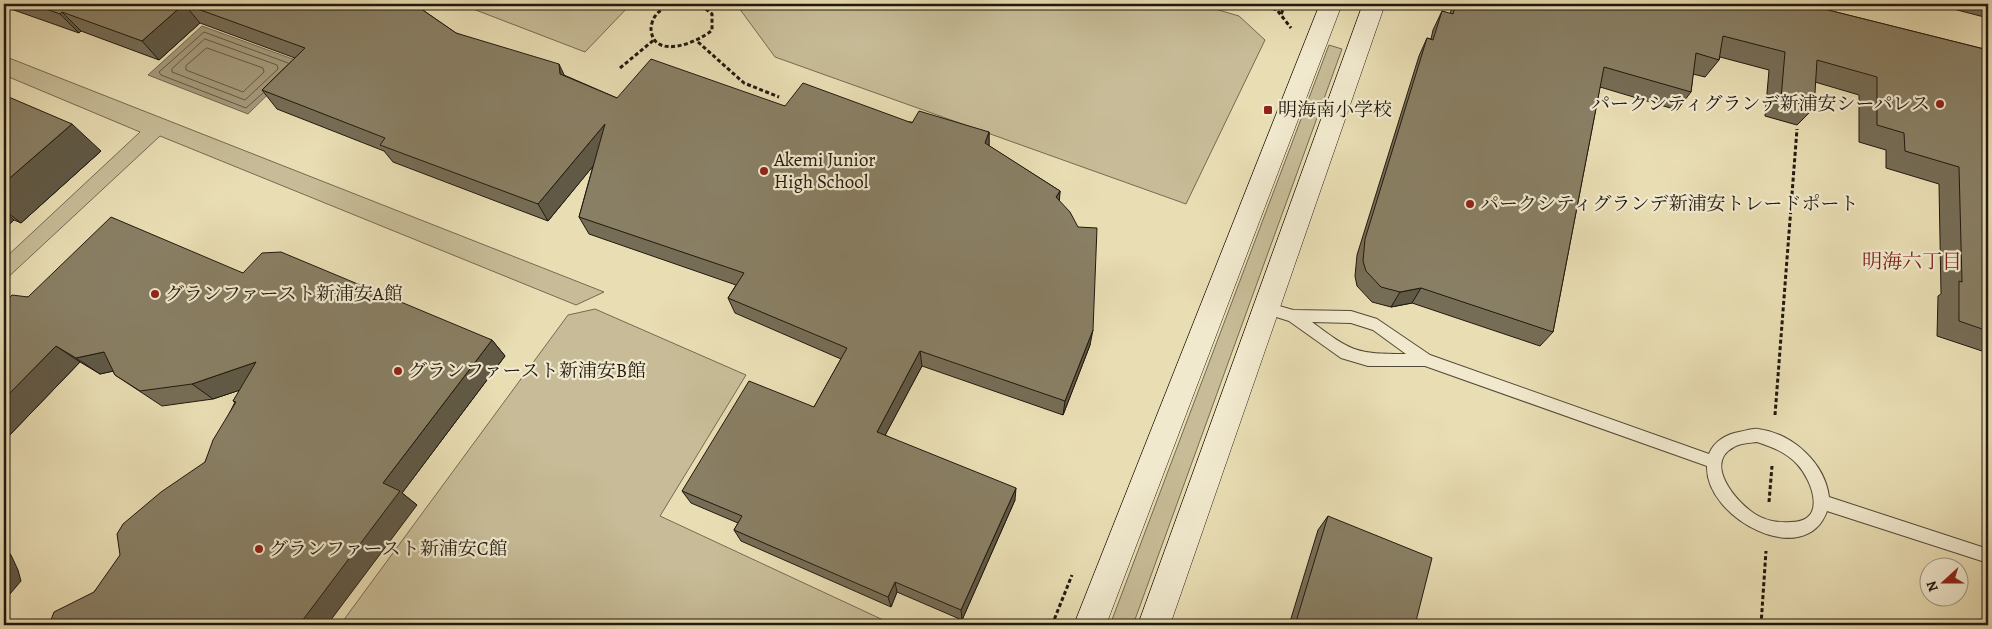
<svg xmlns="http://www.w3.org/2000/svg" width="1992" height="629" viewBox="0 0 1992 629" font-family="Alegreya,'Noto Serif JP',serif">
<rect width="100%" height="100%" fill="#e9ddb3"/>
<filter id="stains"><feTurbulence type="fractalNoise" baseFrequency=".004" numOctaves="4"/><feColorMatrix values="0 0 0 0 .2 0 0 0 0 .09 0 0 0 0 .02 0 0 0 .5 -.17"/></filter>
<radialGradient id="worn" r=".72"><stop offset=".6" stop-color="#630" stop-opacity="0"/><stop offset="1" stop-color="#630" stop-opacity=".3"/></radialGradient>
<!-- green -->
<g fill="#c7bc97" stroke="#746a53">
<path d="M460,4h171l-46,48z"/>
<path d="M736,4h462l41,12 26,24 -79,164 -411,-147z"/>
<path d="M1329,45l13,4 -209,576h-23z"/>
<path d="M4,56l600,236 -28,13 -416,-169 -156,145v-22l136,-127 -136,-57z"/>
<path d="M595,309l151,66 -86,141 234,109h-554l228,-310z"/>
</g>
<!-- water -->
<path fill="#a59a7b" stroke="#706650" d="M202,26l99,36 -53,52 -100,-39z"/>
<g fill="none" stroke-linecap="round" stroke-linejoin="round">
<!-- shore -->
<g stroke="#625a45" stroke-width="1">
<path d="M205,39l72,26 1,4 -33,31 -73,-28v-3z"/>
<path d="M207,48l56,20 1,4 -21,20 -57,-22v-4z"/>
<path d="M263,93l-17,15 -85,-33 -2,-3 45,-40 84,31"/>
</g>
<!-- lane casing -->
<g stroke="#524a38" stroke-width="2">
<path id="lane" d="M1266,302l27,8 58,1 26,8 53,36 279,99c5,-13 18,-20 30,-22 6,-1 14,-4 19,-3 34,4 67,34 71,68l159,52v14l-161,-52c-21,60 -122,8 -120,-45l-282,-100h-57l-27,-8 -52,-37 -28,-9 -2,-4 2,-4zM1312,322l39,1 22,7 33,24c-50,0 -54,-2 -94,-32zM1757,442c15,5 29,10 40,22 15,16 31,58 -6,58 -12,1 -25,-1 -36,-8 -19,-12 -52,-51 -21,-67 6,-4 16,-4 23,-5z"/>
</g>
<!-- secondary casing -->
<g stroke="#20190f" stroke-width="1">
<g id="secondary">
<path d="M1320,4h22l-236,621h-32z"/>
<path d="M1363,4h22l-215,621h-32z"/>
</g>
</g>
<!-- path -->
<g stroke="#20190f" stroke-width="3" stroke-dasharray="4 2.5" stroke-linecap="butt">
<path d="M672,4c-5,3 -13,6 -16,11 -3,3 -5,10 -5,14 2,32 48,13 61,1v-16l-12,-10"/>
<path d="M1260,4l17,6 14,18"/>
<path d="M1281,14l5,-10"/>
<path d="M698,42l46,41 35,14"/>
<path d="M620,68l35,-29"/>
<path d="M1775,415l22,-286"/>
<path d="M1769,502l3,-36"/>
<path d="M1052,625l20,-50"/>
<path d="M1761,625l5,-74"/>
</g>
<!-- lane -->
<use href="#lane" fill="#f1e9ce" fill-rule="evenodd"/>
<!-- secondary -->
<use href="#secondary" fill="#f1e9ce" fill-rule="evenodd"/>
</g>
<!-- wall -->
<g fill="#766d56" stroke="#20190f">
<path d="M6,4h408l42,29 108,42 53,23 168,8 204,26v14l71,45 -1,9 31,145 -27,70 -141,-49 -37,69 130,65 -53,120 -65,-28 -6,15 -150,-66 -7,-11 4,-7 -47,-20 -9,-12 132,-84 27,-48 -106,-46 -7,-15 8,-13 -147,-51 -10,-17 14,-51 -45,55 -155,-59 -9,-11 -107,-42 -15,-19 33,-32 -95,-35 -41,37 -78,-29 -2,2 -68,-24z"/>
<path d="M1453,4h351l184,46v303l-51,-17 1,-40 3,-2 -2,-110 -53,-16v-18l-27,-8v-47l-44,-13 -1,26 -17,17 -32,-9 4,-46 -49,-13 -1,3 -14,17 -12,-3 -2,18 -14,18 -77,-23 -47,245 -13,14 -128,-43 -21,4 -19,-5 -15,-16 -2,-10 2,-21 62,-199 8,-18 4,1 2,-9 9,-19 8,3z"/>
<path d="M1934,4h54v14z"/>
<path d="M4,95l97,56 -80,72 -7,-3 -10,9z"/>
<path d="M243,273l249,67 13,16 -103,137 15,12 -323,87 111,-130 30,-60 -2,-1 7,-11 -27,9 -51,7 -47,-31 -2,-4 -13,3 -20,-12 -76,79v-138l24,-6z"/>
<path d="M1328,516l87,109h-126l29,-95z"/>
</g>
<!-- shaded-wall -->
<g fill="#605946" stroke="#20190f">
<path d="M184,4l16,19 -41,37 -17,-19z"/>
<path d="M62,12l19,19 -2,2 -19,-19z"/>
<path d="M559,64l9,19 -8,-9z"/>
<path d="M72,124l29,27 -80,72 -17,-13v-27z"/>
<path d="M605,124l8,18 -65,79 -10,-17z"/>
<path d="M989,132v18l-4,-7z"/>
<path d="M1060,191l-1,17 -3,-11z"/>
<path d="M4,212l10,8 -10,9z"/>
<path d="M1421,288l-9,15 -21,4 9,-15z"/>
<path d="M1093,330l-3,15 -27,70 2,-14z"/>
<path d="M492,340l13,16 -103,137 15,12 -90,120h-28l84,-142z"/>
<path d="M56,346l24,16 -76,79v-42z"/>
<path d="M920,351l2,15 -42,79 -3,-13z"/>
<path d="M104,352l23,16 -27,6 -24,-16z"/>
<path d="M256,362l20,16 -63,21 -21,-15z"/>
<path d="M1016,488l-1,12 -53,120 -1,-10z"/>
<path d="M4,546l7,9 7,15 3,11 -17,20z"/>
<path d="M895,582l2,10 -6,15 -3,-10z"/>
</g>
<!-- building -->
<g fill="#897f64" stroke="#20190f">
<path d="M32,4h382l42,29 103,31 1,10 57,24 34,-39 134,47 18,-23 109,40 7,-12 70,21 -4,11 75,48 -4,6 14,15 8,15 19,1 -4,102 -28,71 -145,-50 -43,81 139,56 -55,122 -66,-28 -7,15 -154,-67 8,-14 -60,-25 67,-110 65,26 33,-59 -119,-50 16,-25 -165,-56 26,-93 -67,80 -158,-59 5,-7 -123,-48 43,-42 -121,-44 -42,37 -80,-29 -2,2z"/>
<path d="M1456,4h348l184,46v281l-29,-10v-40l3,1 -3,-115 -54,-16 -1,-18 -27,-8v-48l-60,-17 -3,48 -33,-10 4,-46 -62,-16 -4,24 -23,-7 -5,39 -87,-25 -51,265 -132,-44 -21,4 -19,-5 -15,-16 -3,-10 2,-22 62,-201 6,2 9,-29 11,3z"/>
<path d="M4,95l68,29 -68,59z"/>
<path d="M111,217l132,56 19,-20 19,-1 211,88 -109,143 17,8 -101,134h-250l5,-13 40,-20 26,-37 -3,-21 6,-10 38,-32 44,-30 8,-22 23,-38 -3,-1 23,-39 -64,22 -52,7 -25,-16 -11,-23 -28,6 -20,-12 -52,53v-96l8,-8 16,2z"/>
<path d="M1328,516l104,42 -17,67h-120z"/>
</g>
<!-- markers -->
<g fill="#8f2418" stroke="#f1e9ce" stroke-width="2">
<circle cx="1940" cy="104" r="5"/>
<rect x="1263" y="105" width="10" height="10" rx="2.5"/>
<circle cx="764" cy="171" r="5"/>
<circle cx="1470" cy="204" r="5"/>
<circle cx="155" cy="294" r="5"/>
<circle cx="398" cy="371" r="5"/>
<circle cx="259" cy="549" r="5"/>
</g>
<g text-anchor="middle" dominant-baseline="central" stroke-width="4.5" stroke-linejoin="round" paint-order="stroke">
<!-- poi labels -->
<g font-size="19" fill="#20190f" stroke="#f1e9ce" text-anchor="start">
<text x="1930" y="104" text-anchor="end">パークシティグランデ新浦安シーパレス</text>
<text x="1278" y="110">明海南小学校</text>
<text x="774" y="160">Akemi Junior<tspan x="774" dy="22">High School</tspan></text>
<text x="1480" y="204">パークシティグランデ新浦安トレードポート</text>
<text x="165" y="294">グランファースト新浦安A館</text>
<text x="408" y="371">グランファースト新浦安B館</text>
<text x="269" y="549">グランファースト新浦安C館</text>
</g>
<!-- neighbourhood labels -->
<g font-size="20" fill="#7a1f14" stroke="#f1e9ce">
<text x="1912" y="261">明海六丁目</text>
</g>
</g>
<!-- margin -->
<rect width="1992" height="629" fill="none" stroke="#e9ddb3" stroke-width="20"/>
<rect x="5" y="5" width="1982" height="619" fill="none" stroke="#20190f" stroke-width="2.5"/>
<rect x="10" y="10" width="1972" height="609" fill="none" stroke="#20190f"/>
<!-- north arrow -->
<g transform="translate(1944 582) rotate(249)"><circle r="24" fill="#f1e9ce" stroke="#9d9682"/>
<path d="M0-4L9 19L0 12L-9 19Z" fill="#8f2418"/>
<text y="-8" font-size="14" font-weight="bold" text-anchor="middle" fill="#20190f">N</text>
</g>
<rect width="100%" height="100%" filter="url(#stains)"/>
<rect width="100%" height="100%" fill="url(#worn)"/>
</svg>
